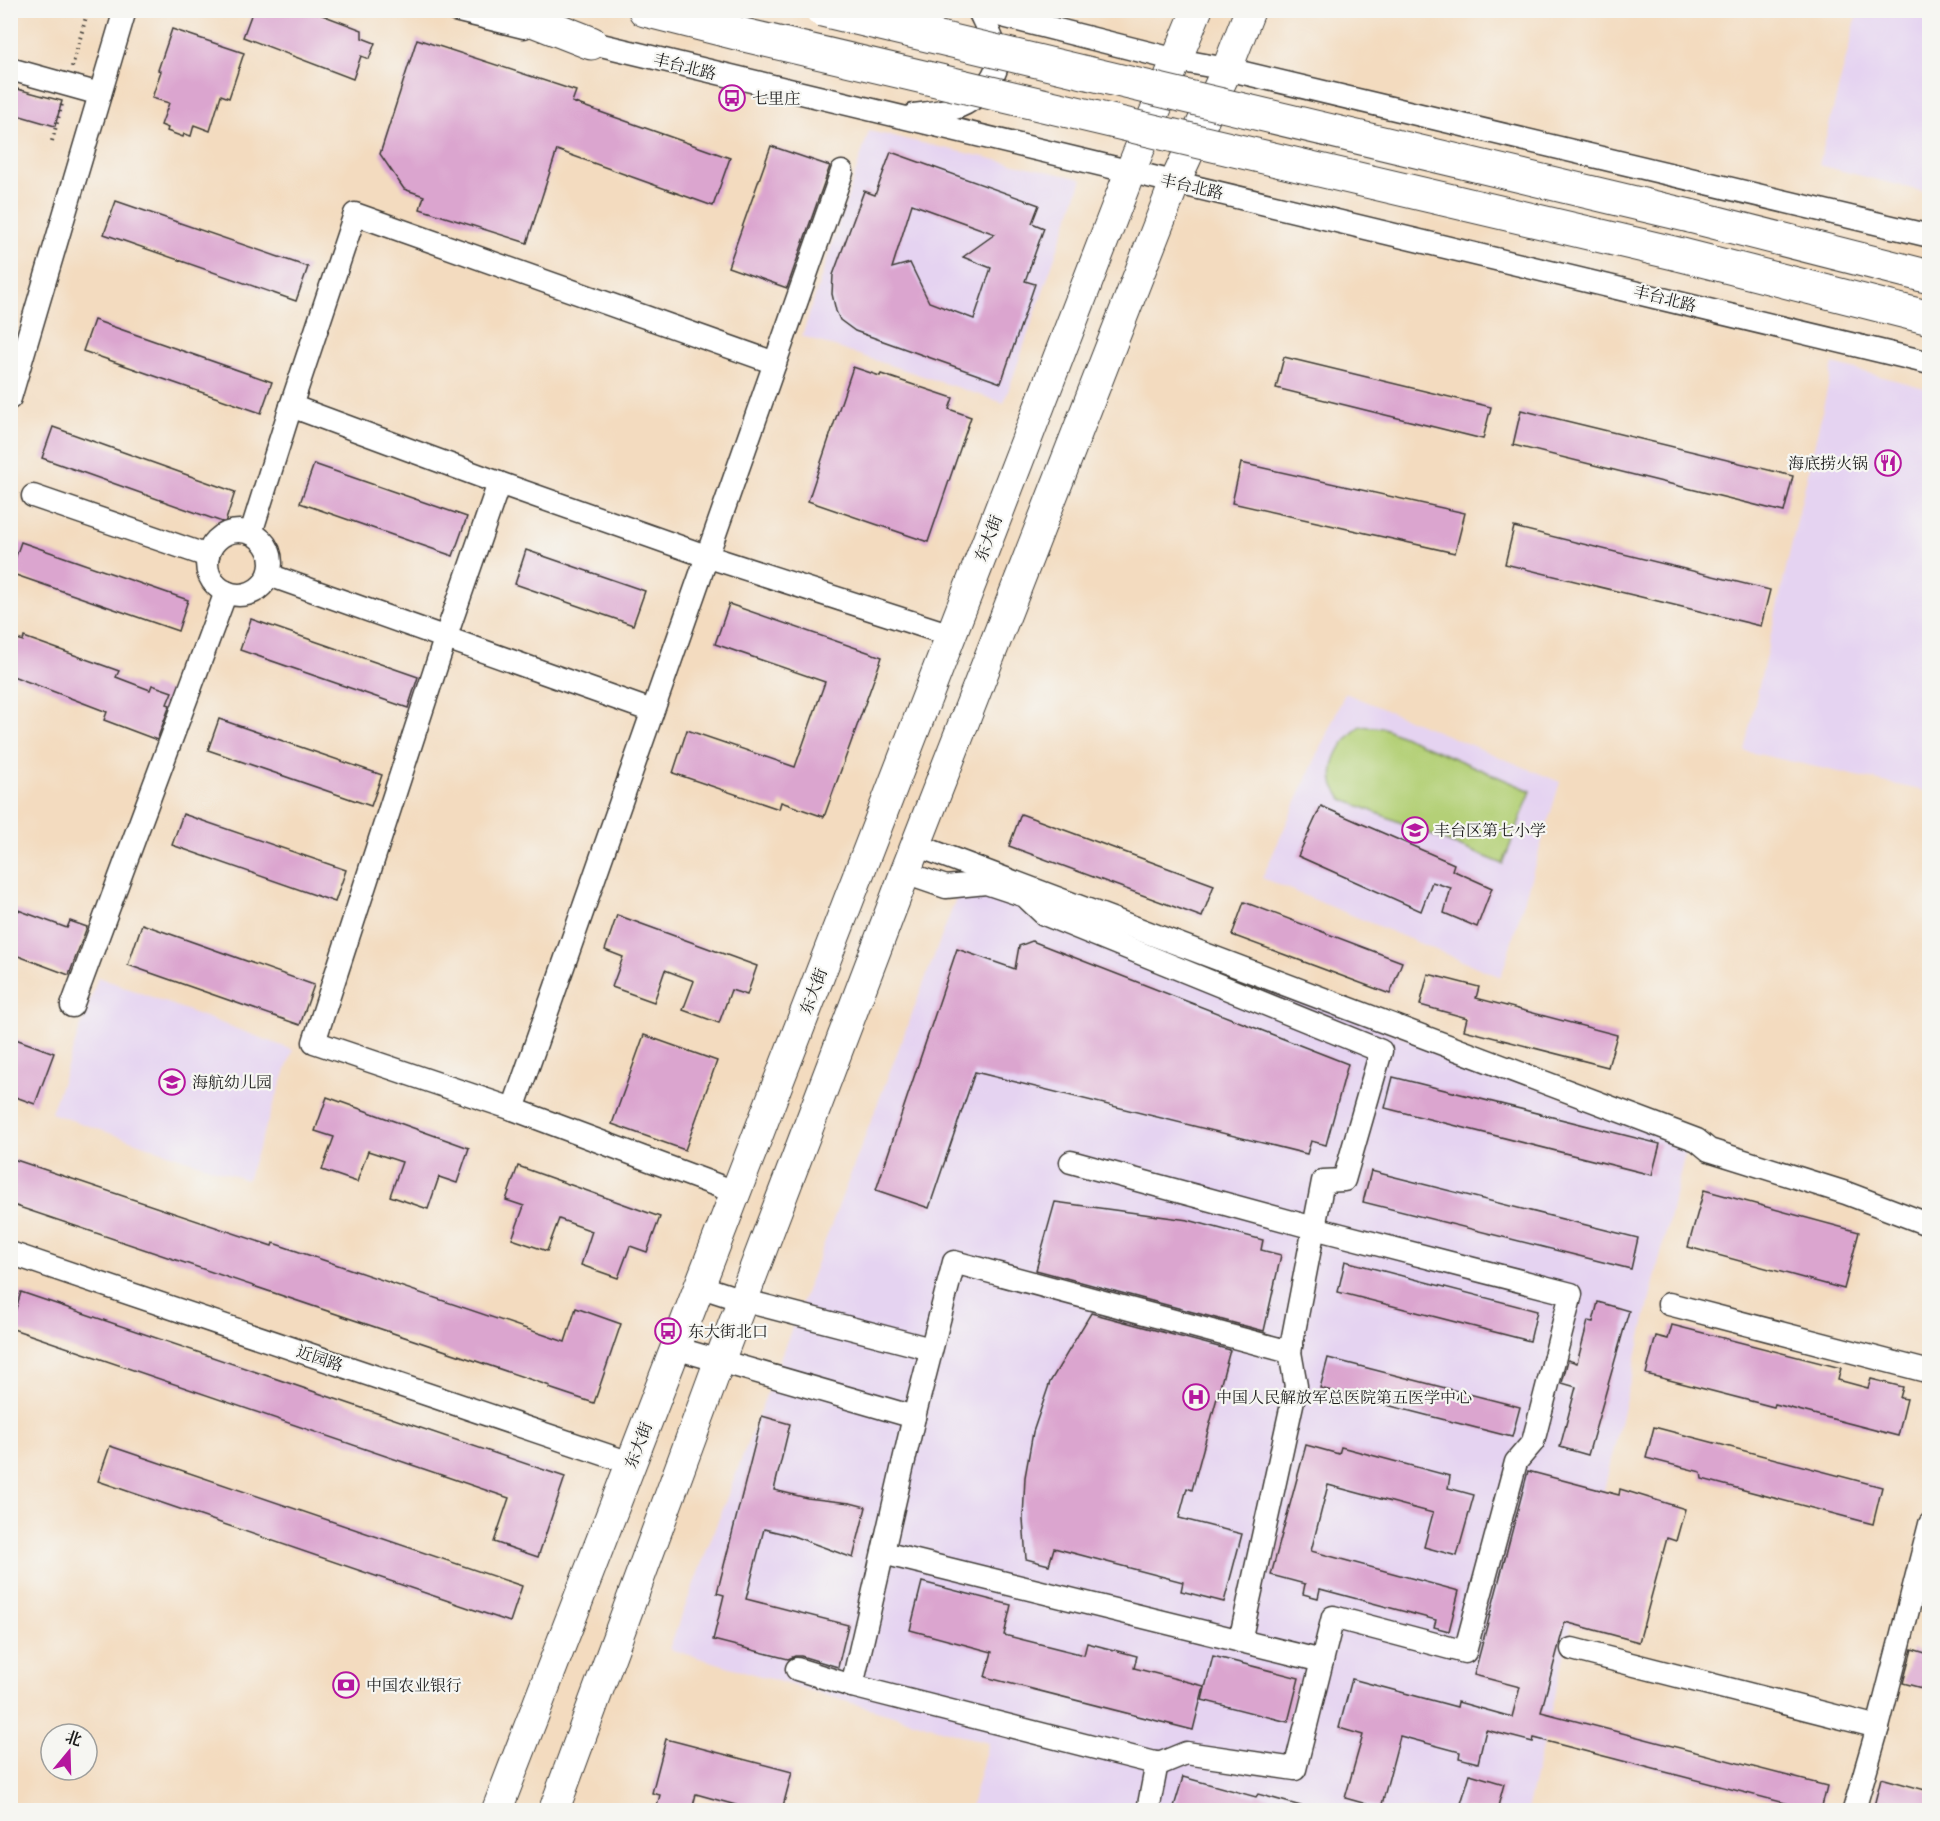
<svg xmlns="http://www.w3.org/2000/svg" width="1940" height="1821" viewBox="0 0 1940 1821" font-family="'Libre Caslon Text','Noto Serif SC',serif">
<rect width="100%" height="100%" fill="#f6f6f2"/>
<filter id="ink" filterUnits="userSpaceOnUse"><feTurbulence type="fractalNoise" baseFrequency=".0167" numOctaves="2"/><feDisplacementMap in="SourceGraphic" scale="12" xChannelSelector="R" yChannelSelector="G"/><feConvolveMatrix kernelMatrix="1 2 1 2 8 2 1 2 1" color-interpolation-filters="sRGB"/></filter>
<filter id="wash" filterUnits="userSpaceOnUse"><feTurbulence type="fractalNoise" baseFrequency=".008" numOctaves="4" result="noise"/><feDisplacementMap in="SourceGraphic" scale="24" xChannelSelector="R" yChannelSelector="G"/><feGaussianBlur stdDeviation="1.35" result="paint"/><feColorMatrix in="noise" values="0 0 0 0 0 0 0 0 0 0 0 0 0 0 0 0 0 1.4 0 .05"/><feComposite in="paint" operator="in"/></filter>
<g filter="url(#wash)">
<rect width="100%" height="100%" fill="#f3dbbf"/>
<!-- built -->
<g fill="#e5d3f1">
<path d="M1858,11h71v182l-110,-28z"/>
<path d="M869,131l213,48 -78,224 -202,-67z"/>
<path d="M1833,364l96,25v403l-185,-41z"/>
<path d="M1345,693l215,89 -59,195 -239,-99z"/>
<path d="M967,870l720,275 -160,665h-557l18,-67 -319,-94z"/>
<path d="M98,977l195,73 -46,130 -196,-67z"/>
</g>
<!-- pitch -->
<path fill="#b4d077" stroke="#68764a" stroke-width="1.5" d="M1360,726l24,2 147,63 -28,73 -161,-65c-3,-5 -8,-11 -9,-17 -4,-23 11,-43 27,-56z"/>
<g id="blocks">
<!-- building -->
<g fill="#dba5cf" fill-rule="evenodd">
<path d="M253,10h56l53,20v8l13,5 -6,16 -8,-3 -8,23 -110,-42z"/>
<path d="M172,29l72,24 -15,45 -8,-3 -11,36 -16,-6 -3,11 -7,-2 -1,3 -16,-6 1,-3 -7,-3 8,-22 -17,-5 9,-27 -3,-1z"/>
<path d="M417,39l159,52 -4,11 158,56 -17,48 -156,-56 -30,93 -107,-34 4,-13 -20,-7 -24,-35z"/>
<path d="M10,87l52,14 -7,25 -45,-13z"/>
<path d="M771,146l59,20 -43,122 -59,-21z"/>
<path d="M891,152l148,53 -7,18 12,5 -19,53 10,3 -34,99 -146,-52 -15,-11 -4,-9 -4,-17 1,-19 31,-84 11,4zM912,204l83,30 -32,23 28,11 -17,51 -45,-17 -19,-39 -18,5z"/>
<path d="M116,201l192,66 -12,34 -192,-67z"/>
<path d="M94,320l178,62 -11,31 -178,-62z"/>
<path d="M1284,357l207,50 -8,32 -207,-51z"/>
<path d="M853,367l27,9 1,-2 72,24 -4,11 22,8 -43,125 -120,-41z"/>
<path d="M1521,410l272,66 -9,36 -271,-67z"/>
<path d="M53,427l182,65 -10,31 -183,-65z"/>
<path d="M1241,463l224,50 -10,40 -223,-50z"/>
<path d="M314,464l153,53 -14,39 -153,-53z"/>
<path d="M1514,527l256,63 -9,36 -256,-62z"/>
<path d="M21,542l167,58 -10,31 -168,-58z"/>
<path d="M526,550l119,41 -12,34 -118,-41z"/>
<path d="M729,604l153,53 -58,160 -43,-15 -2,7 -106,-36 14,-43 108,37 30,-85 -110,-38z"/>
<path d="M251,619l167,58 -10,31 -168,-58z"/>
<path d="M10,636l13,5 1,-4 95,34 -3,6 34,13 2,-5 20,7 -5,12 3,1 -13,35 -53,-20 3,-8 -97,-37z"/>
<path d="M219,719l163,56 -11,31 -163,-56z"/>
<path d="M1321,806l133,58 -2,6 40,18 -15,39 -33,-14 7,-25 -19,-6 -11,29 -123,-55z"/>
<path d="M183,814l163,56 -11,32 -163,-57z"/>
<path d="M1021,814l193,71 -12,32 -193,-71z"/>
<path d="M1244,902l158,60 -12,32 -158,-59z"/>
<path d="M10,907l57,21 3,-7 17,6 -18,48 -59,-22z"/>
<path d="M617,915l140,51 -10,29 -16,-5 -12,33 -36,-13 11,-29 -29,-11 -11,32 -42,-15 11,-30 -18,-7z"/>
<path d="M142,924l172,61 -14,40 -172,-60z"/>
<path d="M1032,941l316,123 -22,81 -15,-4 -4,13 -332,-82 -46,136 -53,-18 81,-241 58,20 4,-23z"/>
<path d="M1428,974l51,13 -3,11 141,37 -9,32 -144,-37 3,-12 -47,-13z"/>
<path d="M644,1035l73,26 -32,89 -73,-26z"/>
<path d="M10,1037l44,16 -19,51 -25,-9z"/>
<path d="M1393,1077l267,67 -8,31 -267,-67z"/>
<path d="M327,1097l142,51 -12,35 -18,-6 -11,32 -38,-13 12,-34 -34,-11 -11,31 -35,-12 12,-33 -19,-6z"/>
<path d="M10,1158l262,88 1,-3 292,99 11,-34 45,16 -27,79 -45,-15 1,-2 -540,-182z"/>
<path d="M518,1166l142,51 -13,35 -17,-6 -12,32 -37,-13 11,-34 -33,-12 -12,32 -35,-12 12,-33 -18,-6z"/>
<path d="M1371,1171l267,67 -7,31 -268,-67z"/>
<path d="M1704,1190l155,42 -15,57 -156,-42z"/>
<path d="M1055,1202l133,18 75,20 -2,10 20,5 -17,76 -228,-61z"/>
<path d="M1345,1261l192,50 -7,30 -192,-49z"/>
<path d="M21,1292l544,185 -27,80 -44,-15 15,-44 -499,-170z"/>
<path d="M1598,1302l31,9 -41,144 -28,-8 16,-60 -14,-4 6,-23 9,3 11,-42 5,1z"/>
<path d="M1091,1313l139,37 -38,140 -5,-2 -8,30 63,16 -18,68 -43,-11 2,-9 -129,-34 -5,17 -23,-6 -3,-40 2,-42 8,-45 17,-50z"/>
<path d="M1672,1325l169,43 -3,12 30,8 3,-9 32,8 -3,11 7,1 -9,37 -123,-32 -1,3 -128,-33 10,-38 12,3z"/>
<path d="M1328,1358l192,49 -8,30 -192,-49z"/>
<path d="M762,1416l28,8 -16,66 33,8 43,5 16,4 -13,51 -60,-22 -29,-7 -18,70 102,26 -10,42 -37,-11h-6l-7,3 -75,-19 11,-45 -7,-2z"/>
<path d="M1654,1427l228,60 -9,37 -171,-45 -1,-7 -55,-14z"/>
<path d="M1306,1445l33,9 2,-7 109,29 -2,12 26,7 -17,61 -33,-9 9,-34 -105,-28 -17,66 148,40 -10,40 -15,-4 2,-7 -116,-31 -2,9 -15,-4 2,-10 -34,-9z"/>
<path d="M110,1446l412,140 -12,36 -412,-141z"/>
<path d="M1528,1471l91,24 1,-6 65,20 -9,32 -9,-3 -28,104 -74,-20 -24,90 286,74 -6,24h-9l-278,-72 -1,4 -47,-12 -8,33 -19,-5 1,-6 -60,-16 -19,72 -36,-10 18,-63 -24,-7 13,-49 105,28 1,-5 54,15 8,-30 -46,-12z"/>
<path d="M922,1582l89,23 -7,30 80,20 3,-12 50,13 -3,12 70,18 -11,44 -208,-53 7,-25 -82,-22z"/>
<path d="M1912,1649l17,5v36l-26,-7z"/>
<path d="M1213,1656l86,22 -11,44 -86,-22z"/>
<path d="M666,1739l126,33 -10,38h-47l1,-5 -40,-11 -4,16h-36l4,-15 -8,-2z"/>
<path d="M1470,1774l34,10 -7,26h-38z"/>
<path d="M1183,1777l73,20 2,-3 43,12 -1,4h-127z"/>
<path d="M1881,1778l48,13v19h-56z"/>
</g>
</g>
</g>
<g filter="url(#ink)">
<use href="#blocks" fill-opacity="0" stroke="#3c3934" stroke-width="1.5"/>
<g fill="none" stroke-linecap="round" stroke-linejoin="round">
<!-- minor casing -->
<g stroke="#3c3934" stroke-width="25">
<g id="minor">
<path d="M455,10l69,17"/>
<path d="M979,10l198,50 50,9 703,167"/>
<path d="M576,39c451,108 903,213 1354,324"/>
<path d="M10,69l90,25"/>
<path d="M914,115c29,-4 52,-4 71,-28 5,-6 12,-15 12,-24 2,-15 -12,-39 -18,-52"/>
<path d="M775,363l-420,-149 -64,192 208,77 207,73 245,79"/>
<path d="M10,398l115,-388"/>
<path d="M499,483l-54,156 -131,403 199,67 222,83"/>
<path d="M33,496l175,60"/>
<circle cx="239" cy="563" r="32"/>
<path d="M251,533l40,-127"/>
<path d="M269,575l383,136"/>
<path d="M916,845l781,295 12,10 137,43 84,32"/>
<path d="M72,1006l154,-414"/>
<path d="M513,1109l329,-937"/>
<path d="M10,1253l620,210"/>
<path d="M699,1286l43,14 189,49"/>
<path d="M1669,1304l261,68"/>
<path d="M675,1348l239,69"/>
<path d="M883,1553l439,108"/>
<path d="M1240,1641l56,-255 -6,-34"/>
<path d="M1572,1649l306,78"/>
<path d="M797,1669l55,17 307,78 27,-11 109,16 38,-152 132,35 51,-190 17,-20 38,-148 -257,-66 -243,-66"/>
<path d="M852,1686l62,-269 40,-155 336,90 33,-171 21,-1 37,-129 -337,-137 -19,-18 -39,-13 -40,4 -41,-14"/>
<path d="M1148,1810l9,-47"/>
<path d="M1854,1810l24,-83 52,-203"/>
</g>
</g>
<!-- major casing -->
<g stroke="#3c3934" stroke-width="32">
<g id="major">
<path d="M497,1810l633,-1638 67,-162"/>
<path d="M554,1810l165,-448 186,-489 270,-691 52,-113 23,-59"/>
</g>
</g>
<!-- highway casing -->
<g stroke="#3c3934" stroke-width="35">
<g id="highway">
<path d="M507,10l84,33"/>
<path d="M645,10l99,25"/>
<path d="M1690,216l240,61"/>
<path d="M1678,254l252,64"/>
</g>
</g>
<!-- path -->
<g stroke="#3c3934" stroke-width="4" stroke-dasharray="1.5 4.5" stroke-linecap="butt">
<path d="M72,67l16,-57"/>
<path d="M52,141l10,-37"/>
</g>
<!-- minor -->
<use href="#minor" stroke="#fff" stroke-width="22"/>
<!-- major -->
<use href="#major" stroke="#fff" stroke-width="30"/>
<!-- highway -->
<use href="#highway" stroke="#fff" stroke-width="33"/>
<!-- highway-bridge casing -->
<g stroke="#3c3934" stroke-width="35" stroke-linecap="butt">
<g id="highway-bridge">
<path d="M822,10l868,206"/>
<path d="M744,35l934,219"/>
</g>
</g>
<!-- highway-bridge -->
<use href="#highway-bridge" stroke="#fff" stroke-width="33"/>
</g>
</g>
<!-- icons -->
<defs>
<g id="bus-ring" transform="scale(1.35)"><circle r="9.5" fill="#f6f6f2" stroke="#b5179e" stroke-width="1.5"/><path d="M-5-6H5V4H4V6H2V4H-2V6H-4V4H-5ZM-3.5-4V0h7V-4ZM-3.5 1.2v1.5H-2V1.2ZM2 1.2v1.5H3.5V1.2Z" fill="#b5179e"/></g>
<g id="restaurant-ring" transform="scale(1.35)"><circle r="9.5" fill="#f6f6f2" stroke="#b5179e" stroke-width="1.5"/><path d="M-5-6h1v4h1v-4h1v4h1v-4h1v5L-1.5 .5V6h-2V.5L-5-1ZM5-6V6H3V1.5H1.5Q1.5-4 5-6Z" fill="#b5179e"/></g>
<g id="school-ring" transform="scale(1.35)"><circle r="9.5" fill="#f6f6f2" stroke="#b5179e" stroke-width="1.5"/><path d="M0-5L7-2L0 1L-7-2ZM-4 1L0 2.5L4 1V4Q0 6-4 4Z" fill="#b5179e"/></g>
<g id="hospital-ring" transform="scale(1.35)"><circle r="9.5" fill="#f6f6f2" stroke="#b5179e" stroke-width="1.5"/><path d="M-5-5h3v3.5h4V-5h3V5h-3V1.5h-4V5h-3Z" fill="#b5179e"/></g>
<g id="bank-ring" transform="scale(1.35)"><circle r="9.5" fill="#f6f6f2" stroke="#b5179e" stroke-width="1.5"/><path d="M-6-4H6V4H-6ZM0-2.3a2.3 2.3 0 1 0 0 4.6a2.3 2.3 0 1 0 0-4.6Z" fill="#b5179e"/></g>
</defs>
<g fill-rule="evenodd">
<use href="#bus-ring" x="732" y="98"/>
<use href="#restaurant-ring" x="1888" y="463"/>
<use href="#school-ring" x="1415" y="830"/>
<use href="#school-ring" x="172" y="1082"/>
<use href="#bus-ring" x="668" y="1331"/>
<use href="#hospital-ring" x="1196" y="1397"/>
<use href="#bank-ring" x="346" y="1685"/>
</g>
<g text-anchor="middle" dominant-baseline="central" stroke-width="4.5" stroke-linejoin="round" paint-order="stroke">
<!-- street labels -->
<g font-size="16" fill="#1c1c1c" stroke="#f6f6f2">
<text transform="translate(685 66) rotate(14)">丰台北路</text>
<text transform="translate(1192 186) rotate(13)">丰台北路</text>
<text transform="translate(1665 298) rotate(14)">丰台北路</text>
<text transform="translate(988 538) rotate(-69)">东大街</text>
<text transform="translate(813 991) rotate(-69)">东大街</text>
<text transform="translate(320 1358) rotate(19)">近园路</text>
<text transform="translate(638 1445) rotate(-69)">东大街</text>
</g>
<!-- poi labels -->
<g font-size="16" fill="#1c1c1c" stroke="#f6f6f2" text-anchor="start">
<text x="752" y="98">七里庄</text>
<text x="1868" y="463" text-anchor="end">海底捞火锅</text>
<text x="1434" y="830">丰台区第七小学</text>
<text x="192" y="1082">海航幼儿园</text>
<text x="688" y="1331">东大街北口</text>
<text x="1216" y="1397">中国人民解放军总医院第五医学中心</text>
<text x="366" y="1685">中国农业银行</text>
</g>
</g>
<!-- margin -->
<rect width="1940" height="1821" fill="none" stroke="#f6f6f2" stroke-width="36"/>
<!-- north arrow -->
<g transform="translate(69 1752) rotate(19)"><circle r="28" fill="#f6f6f2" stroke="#9f9f9c" stroke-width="1.5"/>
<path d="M0-4.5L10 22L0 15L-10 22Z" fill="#b5179e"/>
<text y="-9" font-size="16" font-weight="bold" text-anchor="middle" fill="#1c1c1c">北</text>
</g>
</svg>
